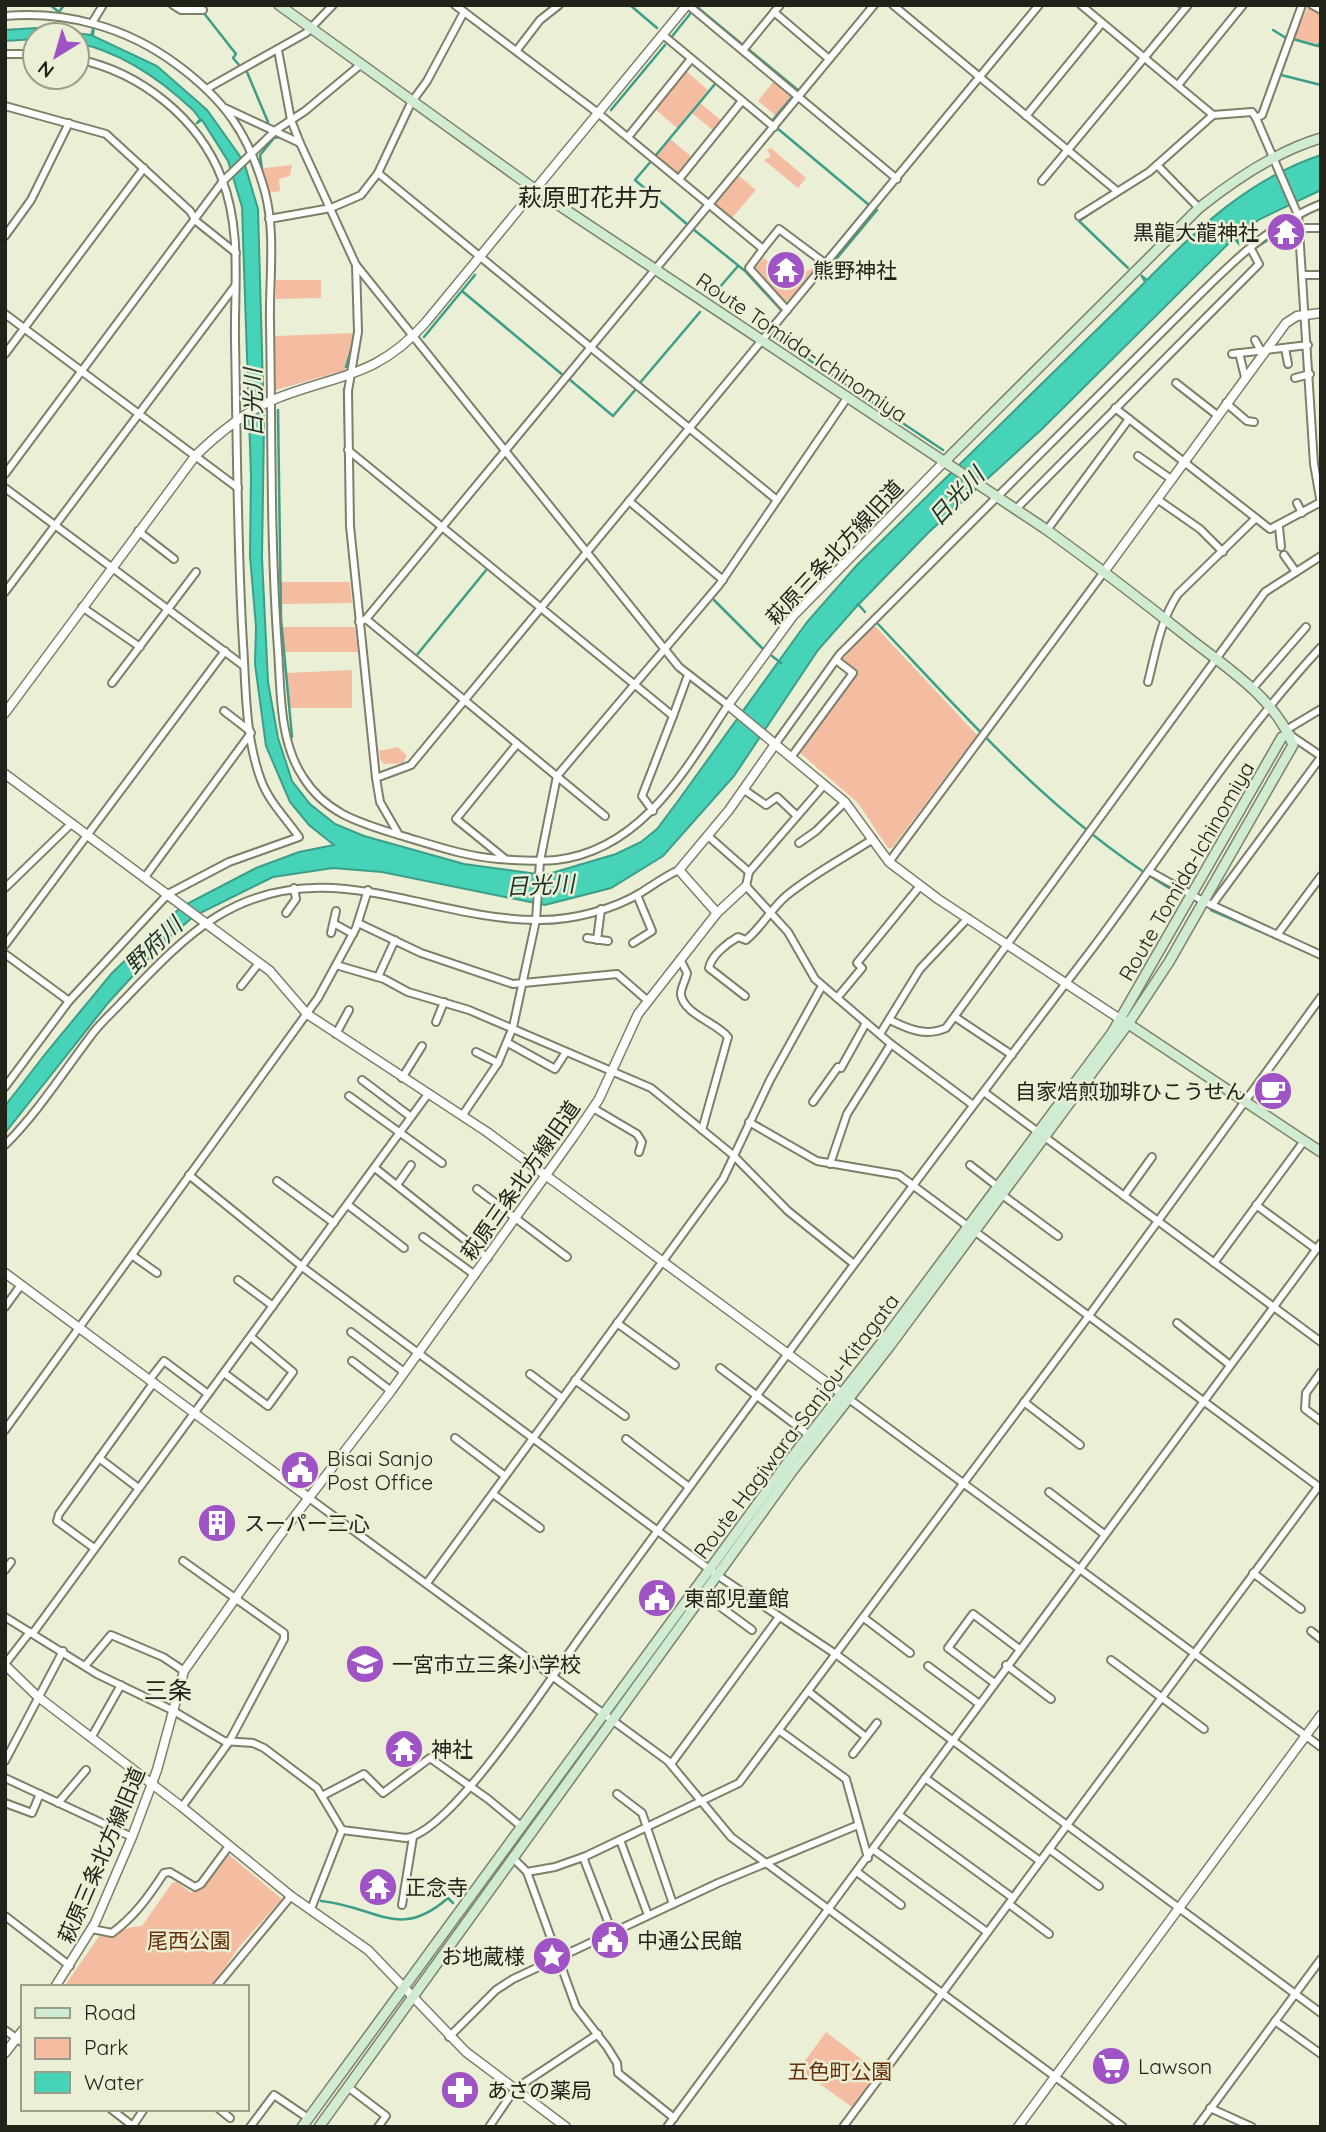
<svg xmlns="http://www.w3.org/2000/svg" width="1326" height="2132" viewBox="0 0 1326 2132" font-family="Quicksand,'Noto Sans JP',sans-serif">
<rect width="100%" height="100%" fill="#ebefd5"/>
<!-- green -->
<g fill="#f4bda1">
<path d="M1309,5l12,7v27l-4,5 -24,-6z"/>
<path d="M685,70l23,20 -31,38 -23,-20z"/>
<path d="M774,81l18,15 -16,20 -18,-15z"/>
<path d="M700,103l23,19 -8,10 -23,-19z"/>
<path d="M670,139l23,19 -14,17 -23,-19z"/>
<path d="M771,148l35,30 -8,10 -34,-28 7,-4 -4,-6z"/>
<path d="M292,165l-2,11 -11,3 1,12 -12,2 -7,-22 3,-3z"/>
<path d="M738,175l18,15 -25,29 -18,-15z"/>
<path d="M763,258l35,23 6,-9 10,-4 1,4 -30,31 -30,-34z"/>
<path d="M276,280h45v18l-45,1z"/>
<path d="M354,333l-9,37 -69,20 -1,-54z"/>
<path d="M281,582h69l2,21 -71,1z"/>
<path d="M874,625l103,110 -85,113h-4l-30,-45 -59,-51 56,-78 -15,-12z"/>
<path d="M282,627h73l3,25h-73z"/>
<path d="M352,670v38h-63l-3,-35z"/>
<path d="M398,747l9,9 -4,7 -19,1 -4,-5 -1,-8z"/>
<path d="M228,1854l54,45 -44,49 -26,39h-148l36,-52c16,2 26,-10 42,-9l30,-43 5,-1 14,11 14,-8z"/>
<path d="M826,2032l52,40 -26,35 -53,-38z"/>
</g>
<!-- water -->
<path fill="#47d3b8" stroke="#3c9e88" stroke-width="2" d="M94,26l-1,10 64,30 50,44 37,52 14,47 6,214 -2,135 6,124 10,56 14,43 18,23 25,20 29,12 100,28 81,11 71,-21 25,-12 16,-13 21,-28 129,-179 50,-57 264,-259 24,-24 -4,-7 6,5c52,-53 102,-101 174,-125v35l-61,29 -23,16 1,8 -4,-5 -192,191 -113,103 -73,75 -38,43 -84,126 -71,80 -52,32 -66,17 -163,-33 -49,-4 -60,9 -79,39 -33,29 -53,58 -103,130v-27l41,-53 66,-80 69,-66 75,-39 43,-16 35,-7 -25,-20 -19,-23 -24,-56 -11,-82 1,-37 -6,-71 1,-80 -9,-269 -14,-46 -26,-41 -6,4 4,-5 -7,-9c-33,-31 -71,-58 -116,-67v-8h-42v4l-30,2v-11l31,-2 55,7z"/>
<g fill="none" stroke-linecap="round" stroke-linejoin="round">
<!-- stream -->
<g stroke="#3c9e88" stroke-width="2.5">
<path d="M50,5l9,7 5,-7"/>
<path d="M167,5l13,8h17"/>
<path d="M630,5l27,23"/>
<path d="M697,7l46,38"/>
<path d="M203,12l33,42 -3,4 6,7"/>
<path d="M101,14l6,-9"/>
<path d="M1273,30l13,8"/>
<path d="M670,39l20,-25"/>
<path d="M1293,39l25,7 3,-5"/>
<path d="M1153,41l28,-32 -4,-4"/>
<path d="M747,48l52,43"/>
<path d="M247,72l21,50"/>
<path d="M1281,75l40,10"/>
<path d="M611,110l54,-65"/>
<path d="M771,122l21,-25"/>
<path d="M777,128l92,77"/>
<path d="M656,155l59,-71"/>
<path d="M652,160l-17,20 53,45"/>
<path d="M1162,165l45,-41"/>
<path d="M262,169l-2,-14 14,-17 6,-1"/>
<path d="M693,229l52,42 37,40"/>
<path d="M1254,249l35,-23"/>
<path d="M1128,268l-49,-47 77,-51"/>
<path d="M822,276l55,-66"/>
<path d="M353,290l2,26"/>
<path d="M462,291l102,85"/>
<path d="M713,295l25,-29"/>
<path d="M772,335l116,78"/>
<path d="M424,337l51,-62"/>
<path d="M346,367l8,-27"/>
<path d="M569,379l44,37 23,-27"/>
<path d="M639,384l61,-72"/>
<path d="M344,389l3,116"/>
<path d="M278,410l3,209 11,118"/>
<path d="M904,424l39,26"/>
<path d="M347,529l14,133"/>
<path d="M714,600l48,48"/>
<path d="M858,604l7,8"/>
<path d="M878,624c94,99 182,201 301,270"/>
<path d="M416,656l71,-87"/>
<path d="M772,656l9,7"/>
<path d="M1211,910l110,48"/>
<path d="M321,1901c57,6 78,40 127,-3l5,5"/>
</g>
<!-- minor casing -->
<g stroke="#7d8069" stroke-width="10">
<g id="minor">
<path d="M173,5l8,5h22"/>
<path d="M455,5l143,108 165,136 -14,19 38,42"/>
<path d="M688,5l209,174"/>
<path d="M893,5l224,186"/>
<path d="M1081,5l132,110"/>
<path d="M1312,5l9,5"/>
<path d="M774,12l55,47"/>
<path d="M5,16c62,-5 121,11 171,48 48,35 73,70 89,128 11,41 4,89 5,131 2,109 0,218 8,327 3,41 1,91 25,127 23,37 58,46 96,58 34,10 64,21 99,24 19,1 39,3 58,1 86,-10 129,-90 172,-155l-49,-38 -323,-402 -56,-122 -75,-35"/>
<path d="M92,23l11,-18"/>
<path d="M663,35l111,92"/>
<path d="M278,50l13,70 9,23"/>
<path d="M517,50l23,-30 19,-15"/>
<path d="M743,50l37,-45"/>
<path d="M5,54h30"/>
<path d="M1178,85l65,-80"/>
<path d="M208,88l98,-55 27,-28"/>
<path d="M5,106l101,28 84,77 6,10 40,32"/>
<path d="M1026,116l76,-93"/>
<path d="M1256,118l42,97 16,249 7,40"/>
<path d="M628,137l63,-78"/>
<path d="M1157,165l42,43"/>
<path d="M378,173l399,327"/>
<path d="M679,179l63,-78"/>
<path d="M1042,181l146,-176"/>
<path d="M1079,216l70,-44 64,-57 39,-3 4,6 6,-3 40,-110"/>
<path d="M269,219l62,-11 30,-13 17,-22 33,-70 16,-22 37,-69"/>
<path d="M1300,228h21"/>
<path d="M5,236l26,-36 38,-77"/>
<path d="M763,249l16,-20 47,35"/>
<path d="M356,265l2,67 -10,59 2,135 26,252 4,24 19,33"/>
<path d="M1304,275h17"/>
<path d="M5,314l233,174"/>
<path d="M1255,340l6,11"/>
<path d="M1285,348l3,16"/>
<path d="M1239,353l6,24"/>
<path d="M5,354l139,-186"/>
<path d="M1232,354l76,-9"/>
<path d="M1295,378l15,-4"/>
<path d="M1176,383l41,32"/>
<path d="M1226,403l21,18 7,1"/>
<path d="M1115,408l155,121 51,-27"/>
<path d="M348,450l325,266 15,-41"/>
<path d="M1138,456l33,23"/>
<path d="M5,474l218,-293 53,-51 29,-19 54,-45"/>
<path d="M5,488l239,178"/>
<path d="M1157,499l43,30 23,23"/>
<path d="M629,501l94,79"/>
<path d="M1297,503l5,10"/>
<path d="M1015,510l244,-246 -8,-15"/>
<path d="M1279,527l2,20"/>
<path d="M1047,530l82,-111"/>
<path d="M138,531l36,28"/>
<path d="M1284,555l12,17"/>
<path d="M5,592l230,-306"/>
<path d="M82,607l58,40"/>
<path d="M366,619l239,197"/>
<path d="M359,622l7,-3 508,-614"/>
<path d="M1148,682c8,-31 12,-61 30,-88l78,-76"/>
<path d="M112,683l84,-111"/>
<path d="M1252,689l54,-62"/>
<path d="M224,711l26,20"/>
<path d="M1286,730l35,-21"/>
<path d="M1290,735l31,21"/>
<path d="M776,743l64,-89 333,-333c44,-43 89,-94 148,-117"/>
<path d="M792,756l61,-83 -17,-13"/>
<path d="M376,778l35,-13 628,-760"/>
<path d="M743,789l23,16 11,-8 19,18"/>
<path d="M653,811l-11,-15 31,-80"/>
<path d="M708,836l41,36 -3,14 42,46 27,47 76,65 82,61"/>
<path d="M799,843l17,-12 29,-29"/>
<path d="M504,858l-48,-39 61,-75"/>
<path d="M889,862l215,-290"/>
<path d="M1149,871l54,30 118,54"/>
<path d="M749,872l75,-87"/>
<path d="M145,877l106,-144"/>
<path d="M5,888l67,-65"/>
<path d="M1212,905l109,-148"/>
<path d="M286,913l10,-14 -2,-11"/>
<path d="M358,923l63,30 92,31 104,-10 31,27"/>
<path d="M335,924l18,10"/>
<path d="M331,933l5,-22"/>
<path d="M1277,935l44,-59"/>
<path d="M587,938l21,3"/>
<path d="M597,940l4,-31"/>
<path d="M633,943l19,-12 -15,-36"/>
<path d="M5,945l220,-294"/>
<path d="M5,954l64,47"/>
<path d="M680,959l7,14c-1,7 -7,16 -6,22 3,19 36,28 47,42l-26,93"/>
<path d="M336,965l48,14 24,13 61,18 182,78 82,67 55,56 66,53"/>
<path d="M378,977l17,-37"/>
<path d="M241,986l18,-23"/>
<path d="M745,996l-36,-28c2,-12 18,-25 29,-31l8,3c15,-12 25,-31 40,-44 28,-23 58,-38 87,-57"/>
<path d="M837,998l25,-30 -5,-5 63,-77"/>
<path d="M955,1017l57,38"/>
<path d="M890,1020c18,9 36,17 56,8l319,-436 56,-36"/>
<path d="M436,1022l8,-20"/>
<path d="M336,1034l13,-24"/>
<path d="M880,1034l40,-65 48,-51"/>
<path d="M508,1043l47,26 11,-17"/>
<path d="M476,1052l22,11"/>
<path d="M402,1078l20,-32"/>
<path d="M362,1080l49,37"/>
<path d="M5,1087l64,-86 99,-107 61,-32 70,-25c-13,-19 -30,-35 -38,-57 -16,-43 -15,-92 -18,-136 -6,-101 -6,-202 -8,-303 -1,-54 7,-110 -13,-162 -23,-61 -82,-107 -145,-120"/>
<path d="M984,1092l337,250"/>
<path d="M349,1096l93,67"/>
<path d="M813,1102l25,-35 3,1 25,-45"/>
<path d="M593,1108l44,26 5,8 -3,10"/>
<path d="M462,1116l36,-53 15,-36 23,-107 4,-59 17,-85 162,-191 128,-187"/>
<path d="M749,1122l68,39 82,14 420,312"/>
<path d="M5,1145c33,-33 57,-71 85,-108 9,-13 22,-24 32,-35 29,-30 59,-63 94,-85 108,-67 208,2 320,3 34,1 77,-10 106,-28 13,-8 23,-16 37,-22"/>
<path d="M830,1164l17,-50 44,-70"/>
<path d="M970,1165l27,21"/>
<path d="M375,1168l113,90"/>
<path d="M189,1175l116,94 412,306 120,80 484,358"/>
<path d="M277,1181l57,42"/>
<path d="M397,1185l14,-20"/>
<path d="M477,1189l90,68"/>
<path d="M1001,1194l57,42"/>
<path d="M1124,1196l28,-39"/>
<path d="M348,1205l56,43"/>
<path d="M1256,1205l60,44"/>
<path d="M423,1237l52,38"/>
<path d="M133,1256l24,17"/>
<path d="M1214,1263l90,-122"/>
<path d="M238,1280l35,26"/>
<path d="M5,1307l16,-22"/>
<path d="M617,1323l58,42"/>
<path d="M1177,1323l53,42"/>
<path d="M351,1332l53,40"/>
<path d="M352,1361l39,30"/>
<path d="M720,1368l89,67"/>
<path d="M1321,1372l-15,21 -1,16 16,12"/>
<path d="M224,1373l44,33 25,-34 -42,-35"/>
<path d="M530,1374l32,24"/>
<path d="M150,1379l14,-18 44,33"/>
<path d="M575,1380l50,36"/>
<path d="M849,1399l472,348"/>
<path d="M1024,1402l56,43"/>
<path d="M5,1430l313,-432 38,-70 12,-38"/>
<path d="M455,1438l50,38"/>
<path d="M626,1439l63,48"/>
<path d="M99,1458l38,29"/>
<path d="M1049,1492l55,42"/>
<path d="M493,1494l47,34"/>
<path d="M309,1498l359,263 63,76 392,290"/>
<path d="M94,1548l-37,-27 2,-7 95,-132"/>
<path d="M5,1570l6,-8"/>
<path d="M1253,1573l48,36"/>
<path d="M427,1583l296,-404 47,-99 52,-94"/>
<path d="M703,1594l49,36"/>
<path d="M5,1617l92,57 75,36 52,31 29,2 11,5 53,40 25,42 64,8c47,-6 148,-166 180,-209 166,-229 335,-456 506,-680 76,-101 143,-209 229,-302"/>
<path d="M864,1618l46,35"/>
<path d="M1311,1631l10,8"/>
<path d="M33,1633l395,-539"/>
<path d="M1111,1660l93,69"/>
<path d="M5,1664l25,-32"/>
<path d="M1006,1665l45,34"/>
<path d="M85,1666l26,-31 52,22 21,14"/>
<path d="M928,1666l50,37"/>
<path d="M993,1682l-45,-34 25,-34 45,34"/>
<path d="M809,1692l57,45"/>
<path d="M780,1731l66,48 22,79"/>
<path d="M91,1738l30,-53"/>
<path d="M853,1754l24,-31"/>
<path d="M5,1761l58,-110"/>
<path d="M671,1764l108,-147"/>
<path d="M5,1778l127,59"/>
<path d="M925,1778l115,83"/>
<path d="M617,1794l25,19 31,91"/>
<path d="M322,1796l42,-22 19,19 47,-35 58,41 34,28"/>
<path d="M5,1803l27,10 8,-19"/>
<path d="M58,1803l28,-33"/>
<path d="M182,1807l47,-65 55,-103v-6l-101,-72"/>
<path d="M899,1815l114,83"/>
<path d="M620,1840l28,75"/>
<path d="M1049,1849l50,37"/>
<path d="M874,1850l113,82"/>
<path d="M512,1857l15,15 49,135 31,40 10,16 1,10 56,45"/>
<path d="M583,1857l29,75"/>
<path d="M527,1872l28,-5 31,-11 153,-73 349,-466 233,-320"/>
<path d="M857,1872l44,33"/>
<path d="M1009,1904l40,30"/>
<path d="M402,1905l11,-68"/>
<path d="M311,1909l31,-79"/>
<path d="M5,1916l65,50"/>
<path d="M92,1929l20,4c23,-17 37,-37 52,-60l6,-1 25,15 6,-3 28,-38"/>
<path d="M216,1987l75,-91"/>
<path d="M1275,2021l46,33"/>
<path d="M5,2030l18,13"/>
<path d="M449,2037l47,-47 17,-11 205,-96 140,-58"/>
<path d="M348,2087l38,29 -8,11"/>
<path d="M1210,2108l42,19"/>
<path d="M111,2109l23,18"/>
<path d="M219,2109l11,9"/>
<path d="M132,2127l12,-18"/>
<path d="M250,2127l24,-32 34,23"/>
<path d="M489,2127l26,-38 83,-55"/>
<path d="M667,2127l654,-884"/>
<path d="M843,2127l475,-640"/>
<path d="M1197,2127l124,-168"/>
</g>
</g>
<!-- tertiary casing -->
<g stroke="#7d8069" stroke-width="11">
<g id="tertiary">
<path d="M943,463l-150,153 -65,89 117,97 44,60 49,37 182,120"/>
<path d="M1104,572l182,-249 11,-7 24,-3"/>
<path d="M5,713l191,-258c22,-21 50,-44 79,-56 63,-25 102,-21 151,-77l261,-317"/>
<path d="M5,774l265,197 37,43 180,118 358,264"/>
<path d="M717,913l-38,-43 50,-60 47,-67"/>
<path d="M5,1273l304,225"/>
<path d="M5,1665l32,31 145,111 109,89 77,54 98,102 100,75"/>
<path d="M55,1987l40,-64 37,-86 25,-67 27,-99 94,-133 113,-147 183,-255 25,-37 39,-85 79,-101 29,-27"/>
<path d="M5,2053l18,-23"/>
<path d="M1018,2127l303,-412"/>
</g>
</g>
<!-- secondary casing -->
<g stroke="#7d8069" stroke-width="12">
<g id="secondary">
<path d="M279,5l257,185 511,340c47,34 93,69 138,105 39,31 90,62 108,110l-124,217 -41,62 -239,323 -96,123 -474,657"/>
<path d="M943,463l256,-255c35,-28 78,-57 122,-70"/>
<path d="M1124,1021l197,131"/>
<path d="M302,2127l486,-665 95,-121 229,-308 170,-296 8,-2"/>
</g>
</g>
<!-- minor -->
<use href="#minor" stroke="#fff" stroke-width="6"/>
<!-- tertiary -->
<use href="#tertiary" stroke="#fff" stroke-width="8"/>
<!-- secondary -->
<use href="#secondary" stroke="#cfebd1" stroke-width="9"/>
</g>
<!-- icons -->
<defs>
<g id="temple-disc" transform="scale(2.0125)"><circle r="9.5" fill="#9f53c5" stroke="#ebefd5"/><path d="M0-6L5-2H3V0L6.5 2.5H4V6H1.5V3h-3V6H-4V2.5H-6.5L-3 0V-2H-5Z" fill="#fff"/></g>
<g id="cafe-disc" transform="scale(2.0125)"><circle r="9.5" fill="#9f53c5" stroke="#ebefd5"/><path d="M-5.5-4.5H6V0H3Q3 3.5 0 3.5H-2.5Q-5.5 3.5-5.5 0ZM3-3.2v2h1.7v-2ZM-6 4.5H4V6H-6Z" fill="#fff"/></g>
<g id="civic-disc" transform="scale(2.0125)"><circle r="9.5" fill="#9f53c5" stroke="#ebefd5"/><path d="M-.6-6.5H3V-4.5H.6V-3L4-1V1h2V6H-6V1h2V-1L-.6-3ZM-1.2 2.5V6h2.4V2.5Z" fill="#fff"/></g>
<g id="building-disc" transform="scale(2.0125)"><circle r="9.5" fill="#9f53c5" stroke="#ebefd5"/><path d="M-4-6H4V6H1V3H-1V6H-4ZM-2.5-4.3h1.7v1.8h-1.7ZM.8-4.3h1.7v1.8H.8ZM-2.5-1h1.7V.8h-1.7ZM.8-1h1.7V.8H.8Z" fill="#fff"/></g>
<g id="school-disc" transform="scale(2.0125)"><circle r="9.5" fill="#9f53c5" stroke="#ebefd5"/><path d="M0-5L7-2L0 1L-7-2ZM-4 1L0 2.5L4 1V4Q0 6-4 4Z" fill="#fff"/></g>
<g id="sight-disc" transform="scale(2.0125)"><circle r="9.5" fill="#9f53c5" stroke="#ebefd5"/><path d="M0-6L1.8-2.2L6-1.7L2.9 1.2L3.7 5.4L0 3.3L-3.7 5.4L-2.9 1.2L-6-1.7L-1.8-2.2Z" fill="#fff"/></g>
<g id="supermarket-disc" transform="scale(2.0125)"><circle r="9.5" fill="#9f53c5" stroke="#ebefd5"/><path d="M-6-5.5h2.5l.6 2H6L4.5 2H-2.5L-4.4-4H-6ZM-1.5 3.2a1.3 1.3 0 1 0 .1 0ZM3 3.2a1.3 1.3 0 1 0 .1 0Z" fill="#fff"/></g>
<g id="pharmacy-disc" transform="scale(2.0125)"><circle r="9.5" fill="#9f53c5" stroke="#ebefd5"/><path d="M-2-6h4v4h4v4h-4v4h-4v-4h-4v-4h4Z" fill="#fff"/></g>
</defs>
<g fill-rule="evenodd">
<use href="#temple-disc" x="1286" y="232"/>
<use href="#temple-disc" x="786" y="270"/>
<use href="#cafe-disc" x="1273" y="1091"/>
<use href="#civic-disc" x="300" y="1470"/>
<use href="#building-disc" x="217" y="1523"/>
<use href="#civic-disc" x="657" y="1598"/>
<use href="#school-disc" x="365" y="1664"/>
<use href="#temple-disc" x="404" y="1749"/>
<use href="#temple-disc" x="378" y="1887"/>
<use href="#civic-disc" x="610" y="1940"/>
<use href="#sight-disc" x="552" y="1956"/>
<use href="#supermarket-disc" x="1111" y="2066"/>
<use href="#pharmacy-disc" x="460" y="2090"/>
</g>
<g text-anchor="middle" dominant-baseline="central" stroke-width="5" stroke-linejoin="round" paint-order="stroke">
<!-- poi labels -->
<g font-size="21" fill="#212219" stroke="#ebefd5" text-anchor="start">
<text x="1259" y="232" text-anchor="end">黒龍大龍神社</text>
<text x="813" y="270">熊野神社</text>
<text x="1246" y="1091" text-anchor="end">自家焙煎珈琲ひこうせん</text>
<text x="327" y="1458">Bisai Sanjo<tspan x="327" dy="24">Post Office</tspan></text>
<text x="244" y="1523">スーパー三心</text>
<text x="684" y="1598">東部児童館</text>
<text x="392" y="1664">一宮市立三条小学校</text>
<text x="431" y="1749">神社</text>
<text x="405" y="1887">正念寺</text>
<text x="637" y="1940">中通公民館</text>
<text x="525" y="1956" text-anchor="end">お地蔵様</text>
<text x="1138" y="2066">Lawson</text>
<text x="487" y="2090">あさの薬局</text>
</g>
<!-- street labels -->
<g font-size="21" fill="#212219" stroke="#ebefd5">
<text transform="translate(802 347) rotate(34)">Route Tomida-Ichinomiya</text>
<text transform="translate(834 552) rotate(-47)">萩原三条北方線旧道</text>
<text transform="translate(1186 871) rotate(-60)">Route Tomida-Ichinomiya</text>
<text transform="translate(520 1180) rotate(-55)">萩原三条北方線旧道</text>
<text transform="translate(796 1426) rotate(-53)">Route Hagiwara-Sanjou-Kitagata</text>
<text transform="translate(101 1855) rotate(-67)">萩原三条北方線旧道</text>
</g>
<!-- park labels -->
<g font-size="21" fill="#68300a" stroke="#ebefd5">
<text x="189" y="1940">尾西公園</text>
<text x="840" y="2071">五色町公園</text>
</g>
<!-- water labels -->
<g font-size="23" font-style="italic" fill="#1b322d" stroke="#ebefd5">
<text transform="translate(253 403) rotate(-91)">日光川</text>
<text transform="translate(956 496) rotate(-47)">日光川</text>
<text transform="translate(540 885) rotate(-3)">日光川</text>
<text transform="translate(153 945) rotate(-44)">野府川</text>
</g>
<!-- quarter labels -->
<g font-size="24" fill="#212219" stroke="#ebefd5">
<text x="590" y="197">萩原町花井方</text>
<text x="168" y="1690">三条</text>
</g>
</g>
<!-- border -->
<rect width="1326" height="2132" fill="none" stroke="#212219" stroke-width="14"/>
<!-- legend -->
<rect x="21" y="1985" width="228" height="126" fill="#ebefd5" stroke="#9a9d8a" stroke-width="2"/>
<rect x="35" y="2008" width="35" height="10" fill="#cfebd1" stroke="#9a9d8a" stroke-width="2"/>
<text x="84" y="2020" font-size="21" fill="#212219">Road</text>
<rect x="35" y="2038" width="35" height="21" fill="#f4bda1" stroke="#9a9d8a" stroke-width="2"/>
<text x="84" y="2055" font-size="21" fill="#212219">Park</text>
<rect x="35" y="2072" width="35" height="21" fill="#47d3b8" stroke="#9a9d8a" stroke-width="2"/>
<text x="84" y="2090" font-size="21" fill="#212219">Water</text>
<!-- north arrow -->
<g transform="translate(56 56) rotate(217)"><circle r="33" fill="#ebefd5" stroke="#9a9d8a" stroke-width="2"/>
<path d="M0-5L12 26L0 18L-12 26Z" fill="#9f53c5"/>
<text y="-10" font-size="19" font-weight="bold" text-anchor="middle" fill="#212219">N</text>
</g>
</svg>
